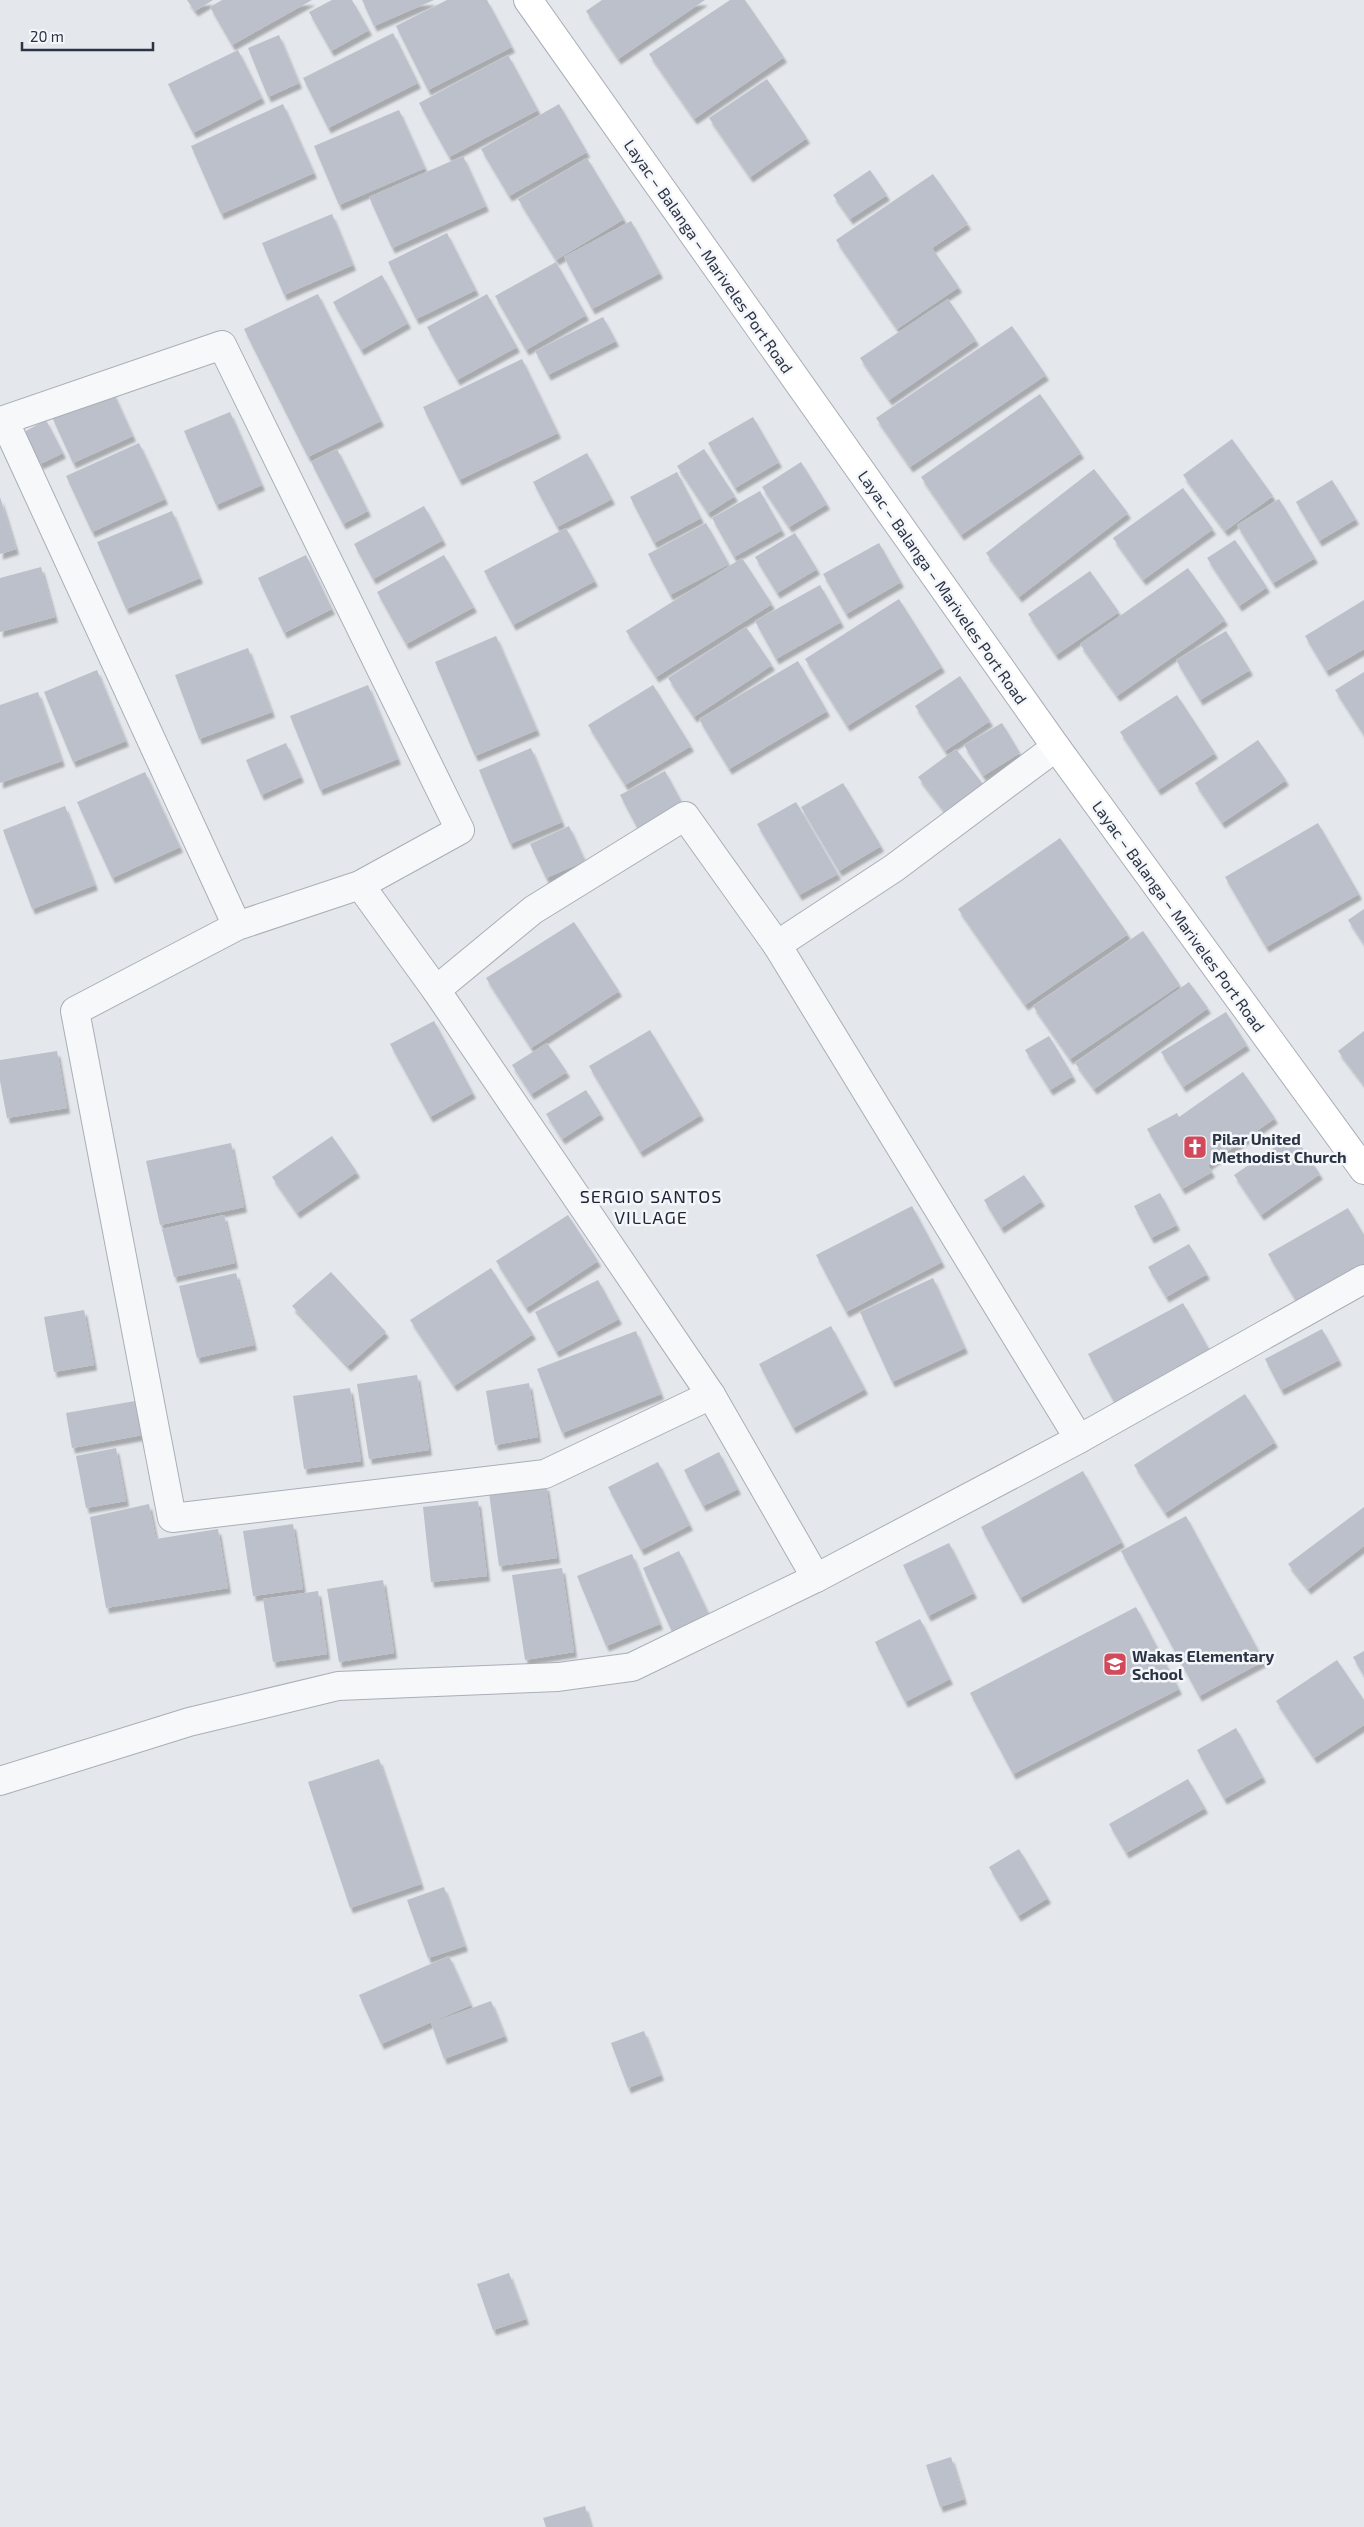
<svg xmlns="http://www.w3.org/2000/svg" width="1364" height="2527" viewBox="0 0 1364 2527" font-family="'Exo 2',sans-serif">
<defs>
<filter id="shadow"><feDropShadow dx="3" dy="5.5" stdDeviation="1" flood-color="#0004"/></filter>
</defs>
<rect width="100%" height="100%" fill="#e4e7ec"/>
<!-- building -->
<g fill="#bbc0ca" filter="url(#shadow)">
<path d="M187,0h26l-18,11z"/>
<path d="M222,0h90l-80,45 -22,-38z"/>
<path d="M332,0h20l17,30 -38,21 -22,-39z"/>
<path d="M362,0h72l-60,26z"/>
<path d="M447,0h40l25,47 -84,43 -32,-64z"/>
<path d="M602,0h103l-87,59 -32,-48z"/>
<path d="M730,0h15l39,57 -90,62 -45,-65z"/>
<path d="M393,33l25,50 -90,45 -25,-50z"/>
<path d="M279,35l20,48 -31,14 -20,-49z"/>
<path d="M238,50l24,48 -69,35 -25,-49z"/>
<path d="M508,55l30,55 -89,47 -30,-54z"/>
<path d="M767,79l40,59 -57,39 -41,-59z"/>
<path d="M283,104l31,69 -93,41 -30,-68z"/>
<path d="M559,104l28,48 -78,44 -28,-47z"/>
<path d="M399,110l26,58 -86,37 -25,-59z"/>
<path d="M463,156l23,50 -94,42 -23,-51z"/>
<path d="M587,158l37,61 -68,41 -38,-61z"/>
<path d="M870,170l17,25 -37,24 -17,-24z"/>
<path d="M933,174l35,50 -36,24 27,39 -62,42 -61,-89z"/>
<path d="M332,214l21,51 -69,30 -22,-52z"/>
<path d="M631,221l29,52 -68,36 -28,-52z"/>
<path d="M447,233l29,57 -60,29 -28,-57z"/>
<path d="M556,262l30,53 -60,35 -31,-54z"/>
<path d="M382,275l26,48 -47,27 -28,-48z"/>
<path d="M318,294l63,127 -73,36 -64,-128z"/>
<path d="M487,294l30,53 -60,33 -30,-53z"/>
<path d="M948,299l28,41 -87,60 -29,-42z"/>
<path d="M603,317l13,24 -68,34 -13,-24z"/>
<path d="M1012,326l34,49 -136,92 -34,-49z"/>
<path d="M522,359l36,74 -99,47 -36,-73z"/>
<path d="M112,390l21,46 -60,27 -21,-46z"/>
<path d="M1040,394l41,59 -120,82 -40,-58z"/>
<path d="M230,412l32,73 -46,20 -32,-74z"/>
<path d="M753,417l26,45 -44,26 -27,-45z"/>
<path d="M46,420l17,33 -23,11 -16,-32z"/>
<path d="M1232,439l41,57 -48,35 -42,-56z"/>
<path d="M139,443l26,56 -73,33 -26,-56z"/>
<path d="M337,449l31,62 -25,13 -32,-62z"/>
<path d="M704,449l31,47 -27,17 -31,-47z"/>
<path d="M587,453l25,46 -55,28 -24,-45z"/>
<path d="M801,462l26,42 -38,23 -27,-40z"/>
<path d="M1094,469l34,44 -109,84 -33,-44z"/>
<path d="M677,472l24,46 -47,25 -24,-46z"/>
<path d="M1332,480l24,39 -37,22 -23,-39z"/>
<path d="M1183,488l30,41 -70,51 -30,-42z"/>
<path d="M760,491l22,39 -48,27 -22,-39z"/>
<path d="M0,497l16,52 -16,5z"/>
<path d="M1279,499l36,59 -42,25 -36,-58z"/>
<path d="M424,506l19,34 -70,39 -19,-35z"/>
<path d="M172,511l28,67 -74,31 -29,-67z"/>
<path d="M706,523l23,41 -59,31 -22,-41z"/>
<path d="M566,528l29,53 -82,44 -29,-54z"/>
<path d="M795,533l22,36 -40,24 -22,-36z"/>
<path d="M1235,540l32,47 -28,19 -32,-48z"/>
<path d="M879,543l22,39 -55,32 -23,-40z"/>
<path d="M306,555l26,54 -48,24 -26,-55z"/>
<path d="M444,555l30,52 -68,37 -29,-52z"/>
<path d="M742,558l30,46 -116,73 -30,-46z"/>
<path d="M41,567l14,50 -55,15v-54z"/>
<path d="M1188,568l37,52 -108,76 -37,-52z"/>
<path d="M1090,571l29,41 -63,43 -28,-41z"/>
<path d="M820,585l21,37 -65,37 -21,-38z"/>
<path d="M899,599l43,68 -95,59 -42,-67z"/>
<path d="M1364,600v49l-38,22 -21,-35z"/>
<path d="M746,627l26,38 -78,52 -26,-39z"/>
<path d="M1226,631l24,39 -50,30 -24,-40z"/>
<path d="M496,636l41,94 -62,26 -40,-94z"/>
<path d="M248,648l24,64 -73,27 -24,-64z"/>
<path d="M798,661l29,50 -98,58 -30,-50z"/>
<path d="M97,670l29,71 -53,21 -29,-70z"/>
<path d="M1364,672v63l-29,-45z"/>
<path d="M960,676l30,45 -45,30 -30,-45z"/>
<path d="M368,685l30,74 -78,31 -30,-74z"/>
<path d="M653,685l38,61 -66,39 -37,-60z"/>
<path d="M38,692l24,69 -62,22v-78z"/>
<path d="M1177,695l38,58 -57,37 -38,-58z"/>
<path d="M1002,723l18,30 -37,23 -19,-31z"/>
<path d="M1258,740l28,40 -64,43 -27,-40z"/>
<path d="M286,743l15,34 -40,18 -15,-35z"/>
<path d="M531,748l31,74 -52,22 -31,-74z"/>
<path d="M956,749l30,39 -38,28 -30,-39z"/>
<path d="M665,771l20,37 -46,23 -19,-36z"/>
<path d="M145,772l35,75 -68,31 -35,-76z"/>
<path d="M843,783l38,63 -42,25 -38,-64z"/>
<path d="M796,802l42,72 -39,21 -42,-71z"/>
<path d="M65,806l30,79 -63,24 -29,-79z"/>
<path d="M1318,823l41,71 -93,53 -41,-70z"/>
<path d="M569,826l16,35 -39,17 -16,-34z"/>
<path d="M1060,838l68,96 -103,71 -67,-96z"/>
<path d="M1364,909v35l-16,-24z"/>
<path d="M574,922l45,69 -88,57 -45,-70z"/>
<path d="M1143,931l37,54 -110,74 -37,-53z"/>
<path d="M1189,982l19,26 -114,81 -19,-26z"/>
<path d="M1226,1012l21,33 -64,42 -22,-35z"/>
<path d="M434,1021l39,72 -43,24 -40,-73z"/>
<path d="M650,1030l51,85 -61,37 -51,-86z"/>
<path d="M1364,1031v54l-26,-34z"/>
<path d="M1049,1036l24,40 -23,14 -25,-40z"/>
<path d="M547,1043l20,29 -36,22 -19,-29z"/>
<path d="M57,1051l10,57 -60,10 -7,-37v-21z"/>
<path d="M1243,1072l32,46 -67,47 4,7 -30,17 -35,-60 30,-16 2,4z"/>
<path d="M586,1090l15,24 -39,25 -16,-25z"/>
<path d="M1293,1135l27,39 -59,41 -27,-40z"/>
<path d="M332,1136l25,36 -60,41 -25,-36z"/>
<path d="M231,1143l13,64 -84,18 -14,-64z"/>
<path d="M1024,1175l18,26 -41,27 -17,-28z"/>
<path d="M1160,1193l17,32 -26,13 -17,-32z"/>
<path d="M912,1206l30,56 -96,50 -30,-57z"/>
<path d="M1348,1208l16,27v38l-63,36 -33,-55z"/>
<path d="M224,1215l11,48 -61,14 -12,-48z"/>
<path d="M568,1215l30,46 -72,47 -30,-47z"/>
<path d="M1189,1244l18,30 -41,23 -18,-30z"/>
<path d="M491,1268l42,66 -79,52 -44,-66z"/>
<path d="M331,1272l55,60 -38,34 -56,-60z"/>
<path d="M236,1273l18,72 -57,13 -18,-72z"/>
<path d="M933,1278l32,70 -73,34 -32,-70z"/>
<path d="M598,1280l21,39 -63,33 -21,-40z"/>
<path d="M1183,1303l30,53 -96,51 -29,-53z"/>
<path d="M84,1310l10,55 -40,7 -10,-55z"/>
<path d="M831,1326l34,63 -72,39 -34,-64z"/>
<path d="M1322,1329l17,31 -58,30 -16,-31z"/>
<path d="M636,1331l25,63 -99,39 -25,-64z"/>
<path d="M417,1375l12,75 -60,9 -12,-75z"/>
<path d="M529,1383l9,54 -43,8 -9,-54z"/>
<path d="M350,1388l11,73 -57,8 -11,-73z"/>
<path d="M1245,1394l30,48 -110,71 -31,-48z"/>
<path d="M141,1400l7,34 -76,14 -6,-35z"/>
<path d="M116,1448l10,53 -40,7 -10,-52z"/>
<path d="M719,1452l19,37 -35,17 -19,-36z"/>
<path d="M658,1462l32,63 -49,25 -33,-63z"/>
<path d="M1083,1471l39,71 -102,56 -39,-71z"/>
<path d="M546,1485l11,73 -58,8 -10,-73z"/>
<path d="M478,1501l9,75 -56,6 -8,-75z"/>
<path d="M149,1504l7,35 62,-10 10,59 -122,20 -16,-91z"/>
<path d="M1364,1507v39l-56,43 -20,-25z"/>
<path d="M1186,1516l78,145 -65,35 -78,-145z"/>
<path d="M293,1524l10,65 -50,7 -10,-65z"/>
<path d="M949,1543l25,50 -46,23 -25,-51z"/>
<path d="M679,1551l32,68 -37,17 -31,-68z"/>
<path d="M632,1554l28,70 -54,22 -29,-70z"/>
<path d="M562,1568l12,84 -49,8 -13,-85z"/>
<path d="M383,1580l11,73 -55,9 -12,-73z"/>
<path d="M318,1591l9,63 -54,8 -10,-63z"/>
<path d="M1136,1607l43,82 -166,85 -43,-81z"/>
<path d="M920,1619l30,60 -45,23 -30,-60z"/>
<path d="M1364,1651v25l-11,-19z"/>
<path d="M1337,1660l27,40v25l-50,33 -38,-57z"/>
<path d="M1236,1728l27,49 -39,22 -27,-49z"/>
<path d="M379,1759l42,125 -71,24 -42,-126z"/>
<path d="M1188,1779l17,29 -79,45 -17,-29z"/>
<path d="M1019,1849l29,49 -30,18 -29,-49z"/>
<path d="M444,1887l21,59 -37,12 -21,-58z"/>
<path d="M449,1956l22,49 -90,39 -22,-49z"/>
<path d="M491,2001l14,35 -61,23 -13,-36z"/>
<path d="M644,2031l17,44 -33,13 -17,-45z"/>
<path d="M509,2273l17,46 -33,11 -16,-46z"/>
<path d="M951,2457l13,42 -24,8 -14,-42z"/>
<path d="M585,2506l6,21h-45l-3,-9z"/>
</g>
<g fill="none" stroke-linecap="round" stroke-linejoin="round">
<!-- minor casing -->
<g stroke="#a9aeb7" stroke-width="30">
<g id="minor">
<path d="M360,885l76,105 275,405 105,183"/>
<path d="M237,926l-233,-506 218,-75 238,485 -100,55 -123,41 -162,85 97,507 373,-44 166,-79"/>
<path d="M777,945l117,-77 162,-121"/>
<path d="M436,990l97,-80 152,-94 92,129 302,494"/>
<path d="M0,1781l189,-59 149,-36 220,-9 74,-10 184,-89 263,-139 285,-160"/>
</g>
</g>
<!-- secondary casing -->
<g stroke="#a9aeb7" stroke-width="30">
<path id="secondary" d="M528,0l528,747 308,423"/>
</g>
<!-- minor -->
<use href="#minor" stroke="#f7f8fa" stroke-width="28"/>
<!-- secondary -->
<use href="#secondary" stroke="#fff" stroke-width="28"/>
</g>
<!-- icons -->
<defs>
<g id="church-square" transform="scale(1.25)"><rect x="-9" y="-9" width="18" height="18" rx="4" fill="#d1495b" stroke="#f4f6f9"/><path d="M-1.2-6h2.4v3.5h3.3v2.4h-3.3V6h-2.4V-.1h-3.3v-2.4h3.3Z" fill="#fff"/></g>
<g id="school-square" transform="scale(1.25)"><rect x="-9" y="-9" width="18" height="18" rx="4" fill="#d1495b" stroke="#f4f6f9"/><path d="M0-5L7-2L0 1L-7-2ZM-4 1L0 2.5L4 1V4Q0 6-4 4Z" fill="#fff"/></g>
</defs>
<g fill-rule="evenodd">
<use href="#church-square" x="1195" y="1147"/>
<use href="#school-square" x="1115" y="1664"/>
</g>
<g text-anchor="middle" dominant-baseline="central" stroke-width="5" stroke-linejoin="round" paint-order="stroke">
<!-- street labels -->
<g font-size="16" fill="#2b3445" stroke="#f4f6f9">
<text transform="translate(709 256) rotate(55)">Layac – Balanga – Mariveles Port Road</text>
<text transform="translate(943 587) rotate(55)">Layac – Balanga – Mariveles Port Road</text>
<text transform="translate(1179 916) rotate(54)">Layac – Balanga – Mariveles Port Road</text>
</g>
<!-- poi labels -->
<g font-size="16" font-weight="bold" fill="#2b3445" stroke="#f4f6f9" text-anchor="start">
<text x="1212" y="1138">Pilar United<tspan x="1212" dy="18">Methodist Church</tspan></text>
<text x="1132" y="1655">Wakas Elementary<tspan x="1132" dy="18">School</tspan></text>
</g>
<!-- neighbourhood labels -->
<g font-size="18" letter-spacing="1" fill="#1d2536" stroke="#f4f6f9">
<text x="651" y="1196">SERGIO SANTOS<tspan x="651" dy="21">VILLAGE</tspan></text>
</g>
</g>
<!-- scale -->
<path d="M22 42v8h131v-8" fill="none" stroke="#2b3445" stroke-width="2.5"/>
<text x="30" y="42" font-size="15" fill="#2b3445" stroke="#f4f6f9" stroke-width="4" paint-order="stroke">20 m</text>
</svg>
